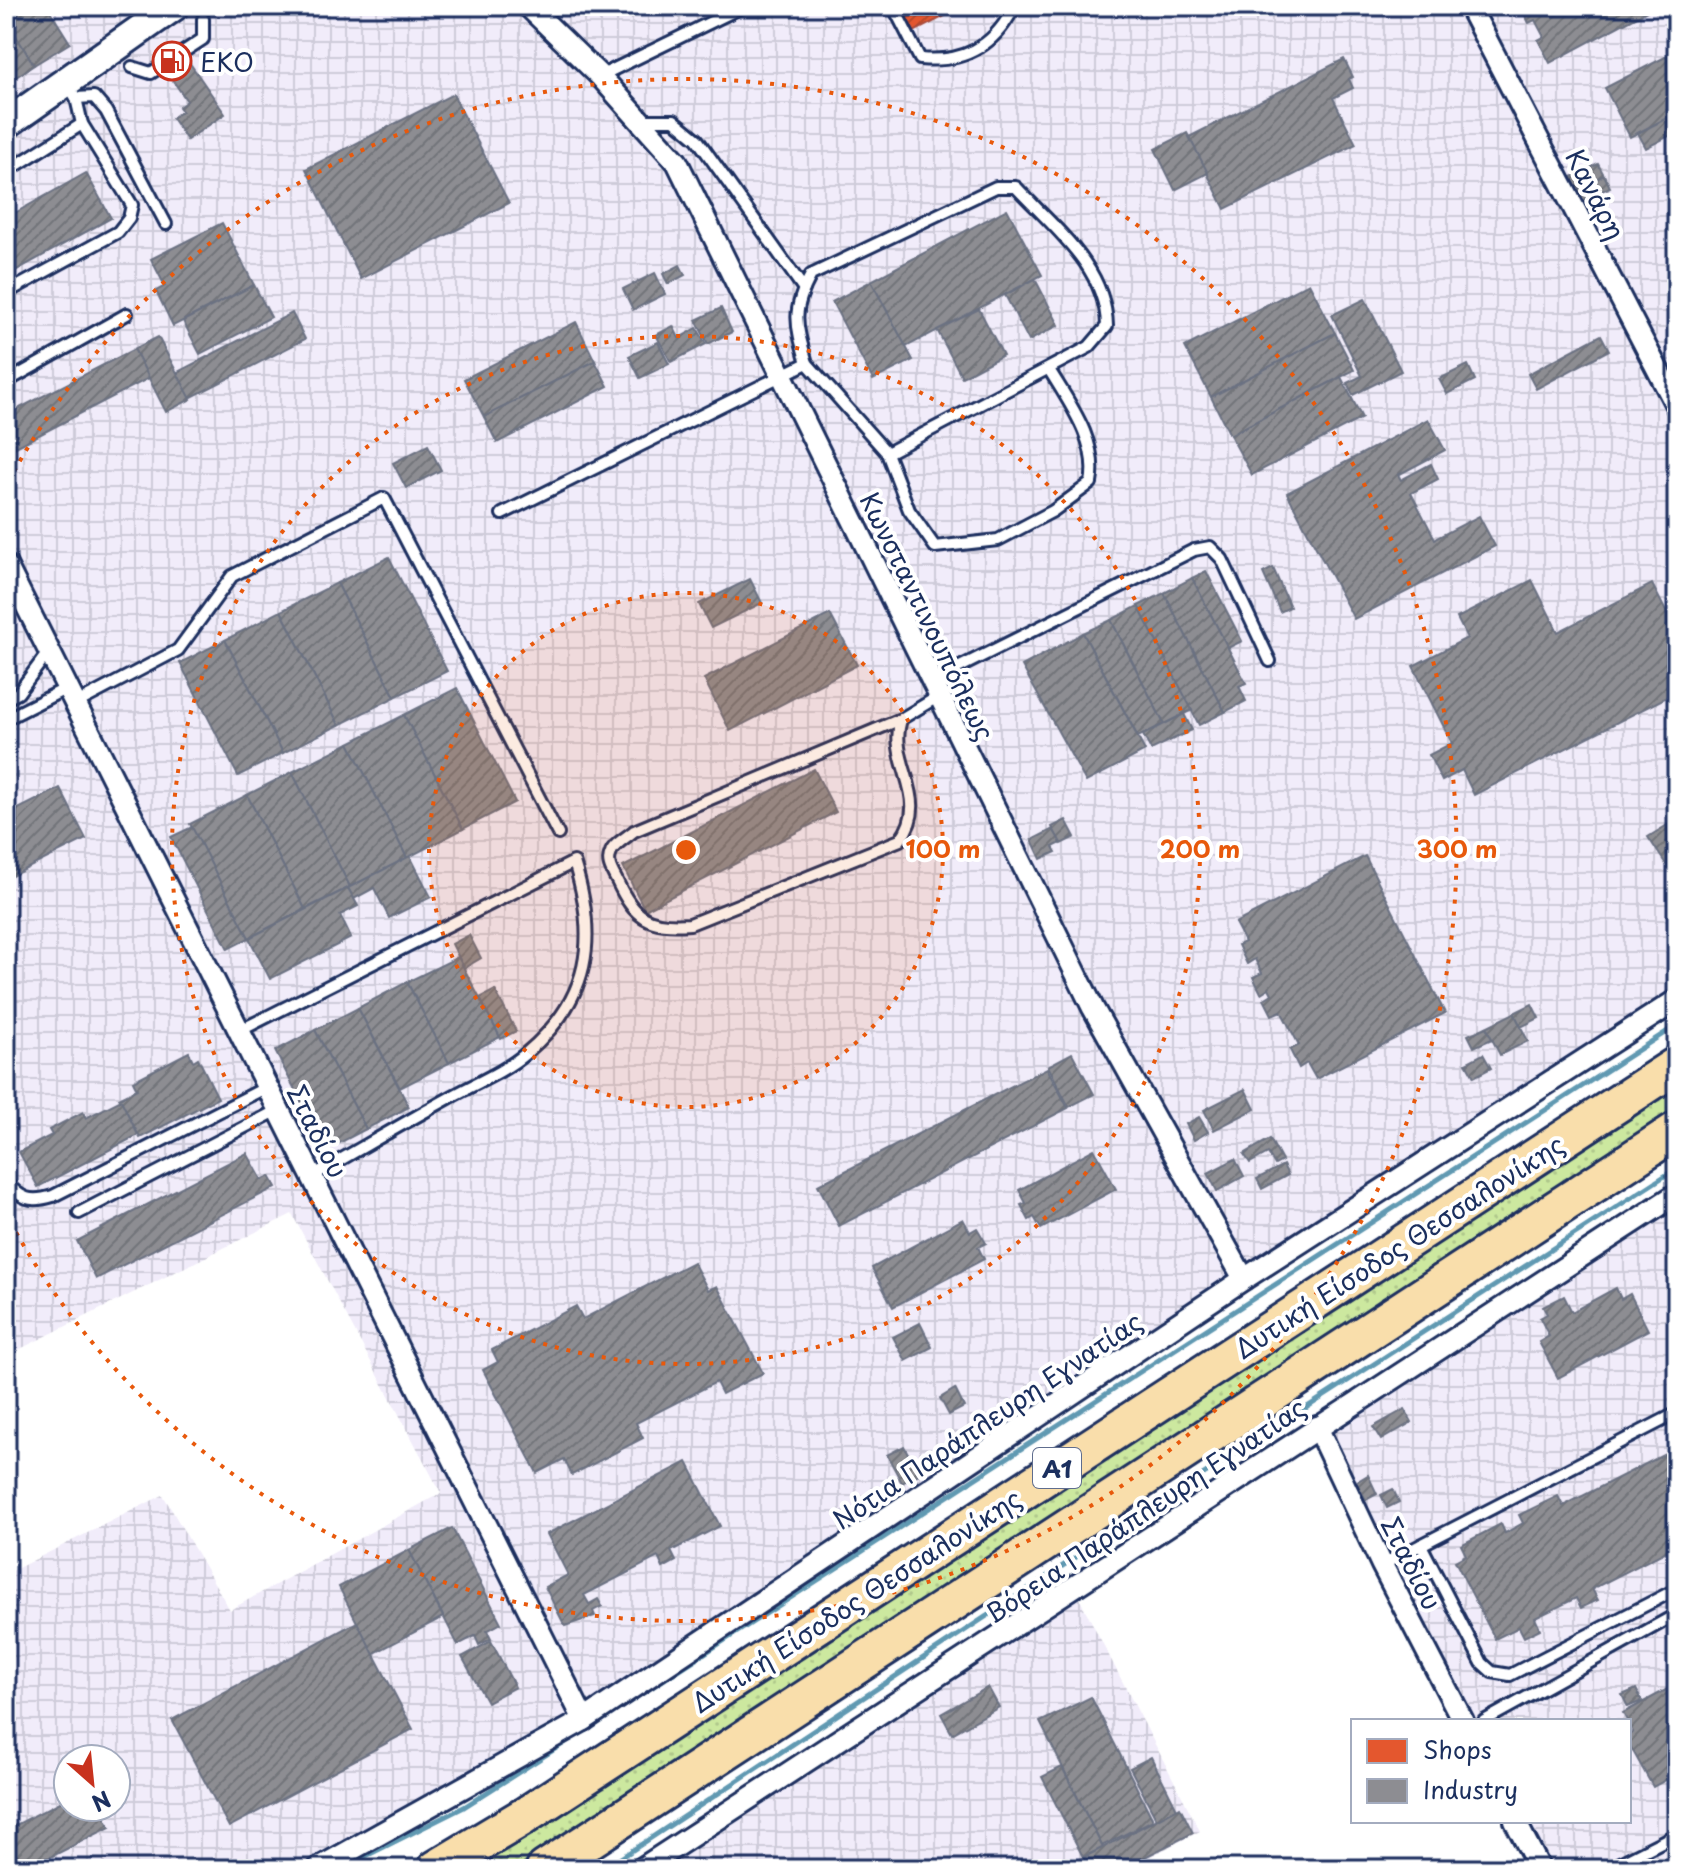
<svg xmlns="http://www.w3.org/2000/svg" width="1683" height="1875" viewBox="0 0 1683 1875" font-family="'Playpen Sans',sans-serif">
<defs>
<pattern id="industrial-grid" width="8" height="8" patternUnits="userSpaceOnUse" patternTransform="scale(2)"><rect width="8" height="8" fill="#f1ecfa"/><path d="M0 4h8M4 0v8" fill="none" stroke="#cecbd9"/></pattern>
<pattern id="grass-dots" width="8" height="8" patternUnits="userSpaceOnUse" patternTransform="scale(2)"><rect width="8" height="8" fill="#cce89f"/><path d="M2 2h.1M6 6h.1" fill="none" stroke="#afc78b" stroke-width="1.8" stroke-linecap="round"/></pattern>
<pattern id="shops-hatch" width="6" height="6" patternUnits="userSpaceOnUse" patternTransform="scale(2)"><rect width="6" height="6" fill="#e4572e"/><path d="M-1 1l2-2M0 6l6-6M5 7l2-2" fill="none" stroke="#b8482a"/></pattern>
<pattern id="industry-hatch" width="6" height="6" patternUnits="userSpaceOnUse" patternTransform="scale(2)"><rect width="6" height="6" fill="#8d8d92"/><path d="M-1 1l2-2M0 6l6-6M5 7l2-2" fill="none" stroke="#72747a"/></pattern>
</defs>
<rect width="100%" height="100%" fill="#fff"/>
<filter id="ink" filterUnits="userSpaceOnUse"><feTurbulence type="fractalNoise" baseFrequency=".0125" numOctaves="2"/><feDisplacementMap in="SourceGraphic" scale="16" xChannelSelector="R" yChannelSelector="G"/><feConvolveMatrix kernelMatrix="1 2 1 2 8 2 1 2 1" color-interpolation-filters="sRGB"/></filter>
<g filter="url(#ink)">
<!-- industrial -->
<g fill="url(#industrial-grid)" fill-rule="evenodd">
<path d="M6,6h1671v994l-1093,720 -267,149h-311v-295l157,-79 67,115 211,-117 -149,-279 -286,142zM68,1759h48v48h-48z"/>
<path d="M1677,1201v668h-147l-24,-48h123v-100h-174l-143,-282z"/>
<path d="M1076,1592l124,239 -74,38h-479z"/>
</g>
<!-- grass -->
<path fill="url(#grass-dots)" stroke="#748c7e" stroke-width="2" d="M1677,1086v25l-1162,758h-48z"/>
<!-- shops -->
<path fill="url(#shops-hatch)" stroke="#a84b3c" stroke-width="2" d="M898,6h66l-52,27z"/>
<!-- industry -->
<g fill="url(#industry-hatch)" stroke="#6b7182" stroke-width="2">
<path d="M11,6h36l23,37 -36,22 -28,-45 5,-6 -4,-6z"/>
<path d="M1520,6h136l-106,57 -12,-23 6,-3 -9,-17 -6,3z"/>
<path d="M6,20l28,45 -21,14 -7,-11z"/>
<path d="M1677,51v62l-47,24 -25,-49z"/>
<path d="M187,59l38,55 -38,26 -15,-22 10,-7 -3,-4 8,-6 -20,-29z"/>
<path d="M1344,59l9,18 -4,2 4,9 -20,10 23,46 -131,65 -36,-72z"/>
<path d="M453,94l56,109 -148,76 -55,-110z"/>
<path d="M1677,113v19l-31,16 -8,-15z"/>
<path d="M1187,133l21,40 -33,17 -20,-41z"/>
<path d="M1598,164l6,11 -28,15 -6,-12z"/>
<path d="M86,173l25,45 -105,58v-58z"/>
<path d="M1604,175l6,12 -28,14 -6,-11z"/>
<path d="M1007,209l35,66 -136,72 -35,-66z"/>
<path d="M222,223l32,62 -81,41 -17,-35 9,-5 -14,-27z"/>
<path d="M680,265l5,10 -17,9 -5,-10z"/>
<path d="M655,273l10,21 -32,16 -10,-21z"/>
<path d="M1035,279l24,46 -30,16 -24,-46z"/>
<path d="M871,281l42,79 -40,20 -41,-78z"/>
<path d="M1309,283l26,50 -124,64 -26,-50z"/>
<path d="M254,285l17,32 -71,37 -17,-33z"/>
<path d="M1365,299l36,72 -48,24 -6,-12 15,-7 -30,-61z"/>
<path d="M721,308l11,24 -24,12 -12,-24z"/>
<path d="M979,309l24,46 -41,22 -25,-47z"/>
<path d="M292,313l13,26 -115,59 -14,-25z"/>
<path d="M576,322l19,39 -111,56 -20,-38z"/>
<path d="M673,326l6,12 18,-10 9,16 -35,18 -15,-27z"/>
<path d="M1335,333l19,37 -124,65 -19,-38z"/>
<path d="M1601,335l8,15 -73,39 -8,-15z"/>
<path d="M158,337l33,62 -25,13 -32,-63z"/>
<path d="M658,342l11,22 -29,14 -11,-22z"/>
<path d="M134,349l15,29 -143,74v-37z"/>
<path d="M595,361l13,25 -111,57 -13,-26z"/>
<path d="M1468,365l7,15 -28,14 -8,-15z"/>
<path d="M1341,377l21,41 -110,57 -22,-40z"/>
<path d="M1428,419l17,31 -47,25 3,5 30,-16 7,15 -27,14 24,46 44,-23 16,30 -141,73 -67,-126z"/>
<path d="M428,445l13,25 -35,18 -13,-25z"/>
<path d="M389,557l58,114 -52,26 -58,-114z"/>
<path d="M1273,568l17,39 -10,5 -17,-39z"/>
<path d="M1206,571l36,70 -14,7 -36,-70z"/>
<path d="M1192,578l54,105 -7,3 7,15 -21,11 -61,-119z"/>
<path d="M750,579l12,24 -51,25 -12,-24z"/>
<path d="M1532,580l26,52 94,-48 25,49v59l-203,103 -12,-25 -20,11 -13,-26 23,-12 -39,-77 54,-28 -10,-20z"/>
<path d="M337,583l58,114 -56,28 -58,-114z"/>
<path d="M1164,593l61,119 -26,13 -61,-119z"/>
<path d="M1138,606l54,104 -28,14 -53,-104z"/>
<path d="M281,611l58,114 -56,28 -58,-113z"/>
<path d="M830,614l27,51 -127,66 -26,-52z"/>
<path d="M1111,620l53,104 -26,13 -55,-104z"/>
<path d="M1083,633l62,118 -59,31 -64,-116z"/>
<path d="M225,640l58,113 -45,23 -58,-113z"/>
<path d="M457,688l58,114 -52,27 -59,-114z"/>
<path d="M1184,714l8,16 -41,20 -8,-15z"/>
<path d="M404,715l59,114 -56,29 -58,-115z"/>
<path d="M349,743l58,115 -57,29 -58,-115z"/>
<path d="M814,769l22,43 -191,98 -22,-43z"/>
<path d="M292,772l58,115 -45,22 -58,-114z"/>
<path d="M60,788l26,51 -80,40v-64z"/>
<path d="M247,795l58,114 -56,29 -59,-114z"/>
<path d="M1677,819v45l-8,5 -21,-32z"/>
<path d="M1066,820l9,17 -14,7 -9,-17z"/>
<path d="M192,827l57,111 -21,11 -57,-112z"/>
<path d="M1053,829l8,14 -8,4 3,5 -15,7 -9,-19z"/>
<path d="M410,856l21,41 -42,21 -15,-30 -20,11 -6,-11z"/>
<path d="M1365,856l80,157 -129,66 -9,-16 -8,5 -9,-18 9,-5 -18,-34 -9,4 -8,-16 8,-5 -3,-6 -8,5 -8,-16 9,-4 -7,-14 -8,5 -9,-19 7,-3 -10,-19z"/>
<path d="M348,888l10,18 -18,9 11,23 -81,41 -21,-41z"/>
<path d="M469,935l12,23 -17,10 -12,-24z"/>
<path d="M458,957l42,80 -51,26 -42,-81z"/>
<path d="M407,982l42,81 -49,25 -42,-80z"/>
<path d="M495,990l21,41 -15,8 -21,-41z"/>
<path d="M1532,1004l7,14 -18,9 -7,-14z"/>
<path d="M358,1008l51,99 -43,22 -51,-99z"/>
<path d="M1514,1013l14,28 -28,14 -14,-28z"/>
<path d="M1486,1027l6,12 -18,8 -6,-12z"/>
<path d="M315,1030l51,99 -40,21 -51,-99z"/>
<path d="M189,1052l4,9 5,-3 20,40 -78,40 -21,-40 18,-9 -4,-8z"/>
<path d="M1072,1053l22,41 -25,13 -21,-41z"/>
<path d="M1483,1054l8,14 -17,9 -8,-14z"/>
<path d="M1047,1068l21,40 -229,118 -21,-41z"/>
<path d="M1245,1089l10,20 -41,21 -10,-20z"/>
<path d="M121,1100l17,35 -100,52 -19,-35 33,-17 -3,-5 34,-18 3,6z"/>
<path d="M1199,1117l9,15 -14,8 -8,-16z"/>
<path d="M1270,1139l12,22 -7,4 -7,-12 -18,10 -6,-9z"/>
<path d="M1094,1149l22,40 -75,40 -7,-12 -5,3 -8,-15 5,-2 -7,-13z"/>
<path d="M247,1153l15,27 8,-4 6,11 -180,92 -19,-38z"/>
<path d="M1235,1159l9,17 -27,15 -9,-18z"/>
<path d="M1283,1165l5,10 -26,14 -5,-10z"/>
<path d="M963,1219l7,13 7,-4 9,15 -8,4 6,12 -91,48 -21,-39z"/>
<path d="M693,1262l15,28 9,-4 46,87 -41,21 -6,-12 -80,41 7,15 -71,37 -8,-16 -27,14 -54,-103 15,-8 -6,-12 84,-44 7,13z"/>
<path d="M1616,1288l5,11 9,-5 18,36 -90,48 -19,-36 10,-6 -9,-18 7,-4 -4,-7 21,-11 8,16z"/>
<path d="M920,1323l12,24 -26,14 -13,-24z"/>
<path d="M955,1389l9,18 -15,8 -9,-17z"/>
<path d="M1405,1409l7,13 -31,18 -8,-13z"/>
<path d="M904,1446l15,28 -17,9 -15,-28z"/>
<path d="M1677,1448v98l-85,43 6,11 -17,8 -5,-10 -41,20 5,11 -16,8 -5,-10 -24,12 -40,-78 11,-6 -5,-10 40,-21 4,9 18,-10 -4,-8 39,-19 5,10z"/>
<path d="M687,1462l33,64 -49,25 5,10 -13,7 -5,-11 -74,38 5,9 9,-5 4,7 -9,5 2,5 -30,10 -20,-39 23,-12 -21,-41z"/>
<path d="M1368,1475l9,19 -11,6 -10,-18z"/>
<path d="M1393,1489l6,13 -12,6 -6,-13z"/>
<path d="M452,1528l49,95 -14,8 4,8 -12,6 -4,-9 -17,9 -49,-95z"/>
<path d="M409,1550l34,67 -70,37 -34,-67z"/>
<path d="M357,1622l56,107 -184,98 -57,-107z"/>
<path d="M491,1641l24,46 -28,15 -25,-45z"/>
<path d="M1677,1684v90l-24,13 -24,-43v-9l4,-3 -10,-19z"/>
<path d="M988,1687l11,20 -47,27 -11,-20z"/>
<path d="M1636,1689l6,12 -14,6 -6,-12z"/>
<path d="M1091,1697l62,123 -51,26 -62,-124z"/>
<path d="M1151,1757l26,52 -20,11 -27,-52z"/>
<path d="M1062,1767l41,81 -20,9 -41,-80z"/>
<path d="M68,1798v9h31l11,20 -83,42h-16l-5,-9v-30z"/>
<path d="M1180,1807l13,26 -72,36h-35l-5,-10z"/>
</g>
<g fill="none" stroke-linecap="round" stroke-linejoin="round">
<!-- stream -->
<g stroke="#6199b2" stroke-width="5">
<path d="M623,1706l1054,-681"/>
<path d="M340,1869l124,-62 113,-72"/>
<path d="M604,1869l504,-333 569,-368"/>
</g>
<!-- lane casing -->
<g stroke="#1b2f5e" stroke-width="16">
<g id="lane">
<path d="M893,6l27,53c42,4 72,-11 92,-48l-2,-5"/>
<path d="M132,67l19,6 52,-34v-20"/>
<path d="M600,76l144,-70"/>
<path d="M76,98l18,-1 12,14 60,113"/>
<path d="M642,120h32l23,19 107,150"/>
<path d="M6,172l76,-48"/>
<path d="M6,293l112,-61 11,-14 3,-13 -50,-81 -6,-26 -9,-15"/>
<path d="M807,363c-11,-38 -16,-52 4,-88l185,-88h20c37,40 90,80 91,139l-18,21 -202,106"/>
<path d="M6,382l121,-68"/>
<path d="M502,514l305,-151 80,90 22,57 26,37 63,-7 55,-29 38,-28c8,-40 -21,-79 -41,-112"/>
<path d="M932,681l262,-131 16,-3 12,12 48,102"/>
<path d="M6,699l12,-6 31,-42"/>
<path d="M75,704l103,-54 54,-74 152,-78 174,336"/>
<path d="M6,719l61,-31"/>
<path d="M901,719l-267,112c-7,6 -20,13 -23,21 -5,11 1,19 6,29 18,38 31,46 73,43l210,-84c33,-43 -13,-76 1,-121l38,-23"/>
<path d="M239,1031l335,-169c24,77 17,137 -49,192 -21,18 -51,30 -74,43 -47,26 -93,53 -139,79"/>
<path d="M6,1182c15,17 24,21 47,14l214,-109"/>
<path d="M79,1213l199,-103"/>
<path d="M1421,1545l61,118 10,9 18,3 167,-86"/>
<path d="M1382,1565l295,-152"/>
<path d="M1484,1721l193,-107"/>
<path d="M1608,1869l69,-35"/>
</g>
</g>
<!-- street casing -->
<g stroke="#1b2f5e" stroke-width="26">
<g id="street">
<path d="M528,6l72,70 77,86 416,846 151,271"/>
<path d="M1469,6l208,401"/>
<path d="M6,565l578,1155"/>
<path d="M1317,1427l65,138 81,156"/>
<path d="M1515,1821l25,48"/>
<path d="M317,1869l267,-149 660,-441 433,-279"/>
<path d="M641,1869l1036,-675"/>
</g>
</g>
<!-- secondary casing -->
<g stroke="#1b2f5e" stroke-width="34">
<path id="secondary" d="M6,124l168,-118"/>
</g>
<!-- highway casing -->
<g stroke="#1b2f5e" stroke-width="42">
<g id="highway">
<path d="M436,1869l87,-52 1154,-752"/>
<path d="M545,1869l1132,-739"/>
</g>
</g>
<!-- lane -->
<use href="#lane" stroke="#fff" stroke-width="10"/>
<!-- street -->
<use href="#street" stroke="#fff" stroke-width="20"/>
<!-- secondary -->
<use href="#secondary" stroke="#fff" stroke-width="28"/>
<!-- highway -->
<use href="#highway" stroke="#f9deab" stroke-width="36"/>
</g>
</g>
<!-- distance rings -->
<circle cx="686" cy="850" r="257" fill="#e8590c" fill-opacity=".12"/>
<g fill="none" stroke="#e8590c" stroke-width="4" stroke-dasharray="4 8">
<circle cx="686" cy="850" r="257"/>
<circle cx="686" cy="850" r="514"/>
<path d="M8 482A771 771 0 1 1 8 1218"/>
</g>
<!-- icons -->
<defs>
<g id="fuel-ring" transform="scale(2)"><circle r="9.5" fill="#fff" stroke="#c8321e" stroke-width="1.5"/><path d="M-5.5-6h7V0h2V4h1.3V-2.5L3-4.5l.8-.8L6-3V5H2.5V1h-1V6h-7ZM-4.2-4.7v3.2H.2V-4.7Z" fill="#c8321e"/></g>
</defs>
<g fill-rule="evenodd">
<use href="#fuel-ring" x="172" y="61"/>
</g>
<g text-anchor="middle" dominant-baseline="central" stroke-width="8" stroke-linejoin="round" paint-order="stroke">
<!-- shield labels -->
<rect fill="#fff" stroke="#5f6d8e" stroke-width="2" x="1033" y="1448" width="48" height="40" rx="6"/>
<g font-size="24" font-weight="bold" fill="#1b2f5e">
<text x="1057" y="1468">Α1</text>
</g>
<!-- poi labels -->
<g font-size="26" fill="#1b2f5e" stroke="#fff" text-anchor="start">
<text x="200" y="61">EKO</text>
</g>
<!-- street labels -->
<g font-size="26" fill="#1b2f5e" stroke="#fff">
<text transform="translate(1596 194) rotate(63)">Κανάρη</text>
<text transform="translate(928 616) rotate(64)">Κωνσταντινουπόλεως</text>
<text transform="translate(318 1131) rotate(63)">Σταδίου</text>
<text transform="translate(1399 1246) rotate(-33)">Δυτική Είσοδος Θεσσαλονίκης</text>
<text transform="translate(987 1420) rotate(-34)">Νότια Παράπλευρη Εγνατίας</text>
<text transform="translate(1145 1510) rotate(-34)">Βόρεια Παράπλευρη Εγνατίας</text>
<text transform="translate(1412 1563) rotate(63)">Σταδίου</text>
<text transform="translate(856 1600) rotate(-33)">Δυτική Είσοδος Θεσσαλονίκης</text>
</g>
</g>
<circle cx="686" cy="850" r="12" fill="#e8590c" stroke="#fff" stroke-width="4"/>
<g font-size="24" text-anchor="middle" font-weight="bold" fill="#e8590c" stroke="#fff" stroke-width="8" stroke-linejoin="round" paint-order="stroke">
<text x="943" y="858">100 m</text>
<text x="1200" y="858">200 m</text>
<text x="1457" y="858">300 m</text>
</g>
<!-- margin -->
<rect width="1683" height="1875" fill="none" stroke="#fff" stroke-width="32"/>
<rect x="16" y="16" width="1651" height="1843" fill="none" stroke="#1b2f5e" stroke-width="3" filter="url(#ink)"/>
<!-- legend -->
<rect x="1351" y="1719" width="280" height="104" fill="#ffffff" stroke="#a4acbf" stroke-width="2"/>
<rect x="1367" y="1739" width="40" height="24" fill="#e4572e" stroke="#a4acbf" stroke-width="2"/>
<text x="1423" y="1759" font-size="24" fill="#1b2f5e">Shops</text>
<rect x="1367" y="1779" width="40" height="24" fill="#8d8d92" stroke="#a4acbf" stroke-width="2"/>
<text x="1423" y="1799" font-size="24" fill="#1b2f5e">Industry</text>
<!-- north arrow -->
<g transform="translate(92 1783) rotate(153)"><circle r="38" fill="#ffffff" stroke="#a4acbf" stroke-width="2"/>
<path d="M0-6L14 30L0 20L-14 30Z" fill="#c8321e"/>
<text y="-12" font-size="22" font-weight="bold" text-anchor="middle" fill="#1b2f5e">N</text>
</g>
</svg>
